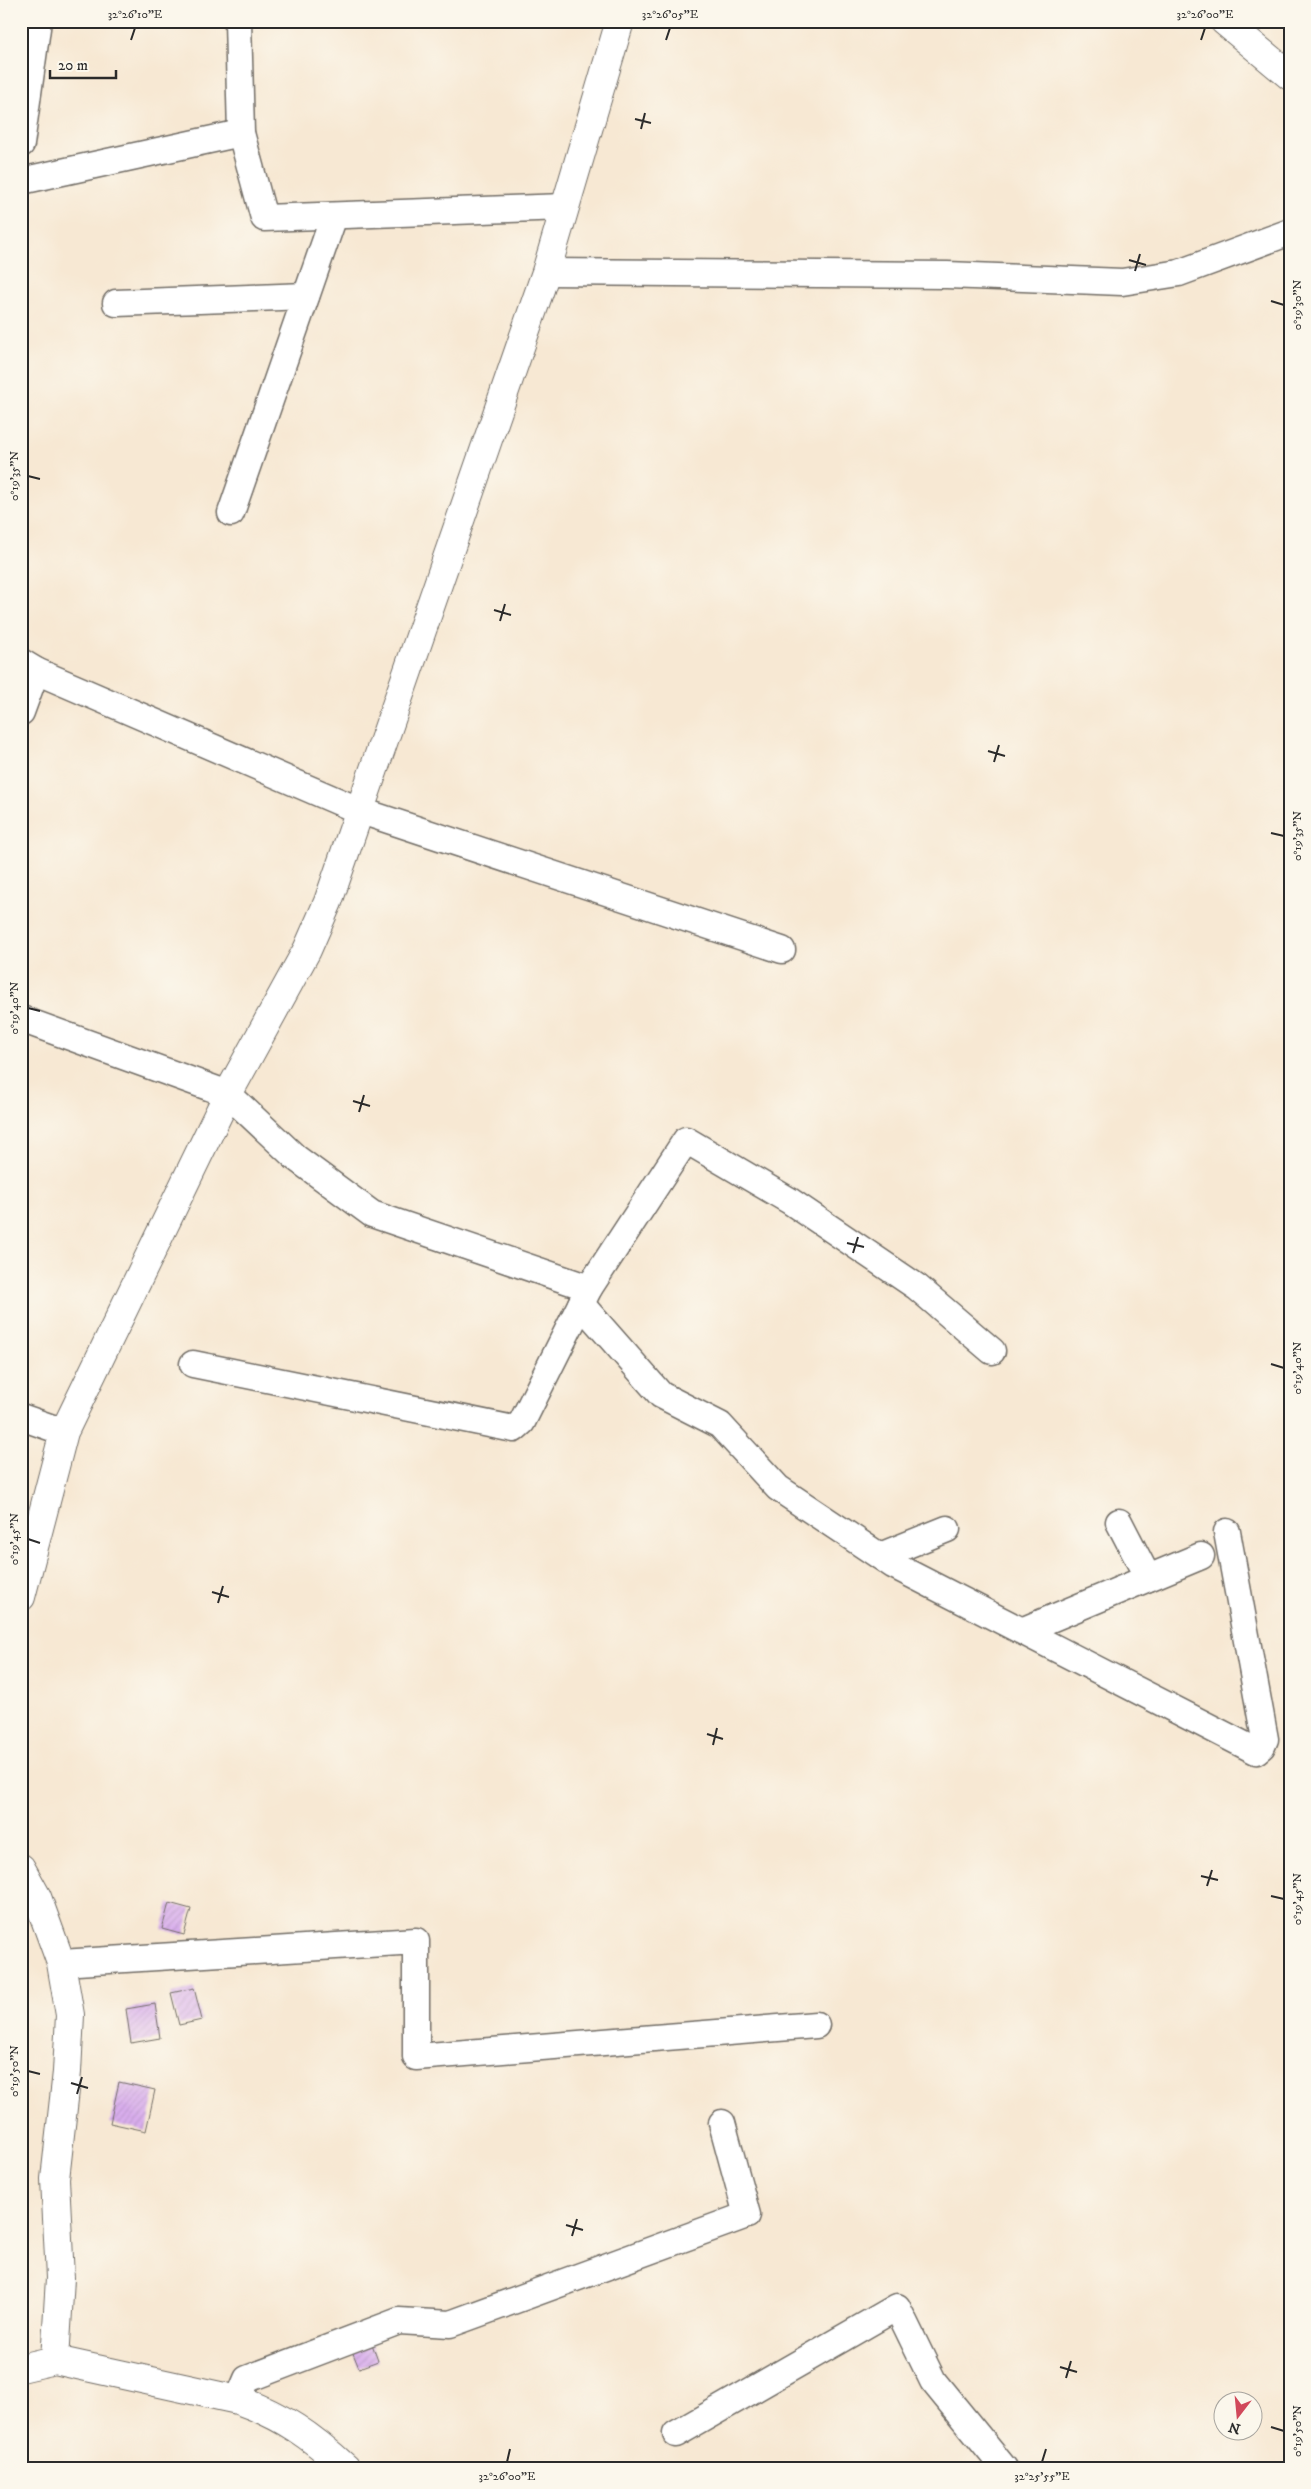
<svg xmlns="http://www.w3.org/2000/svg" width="1311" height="2489" viewBox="0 0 1311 2489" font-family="'IM FELL DW Pica',serif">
<defs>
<pattern id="building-hatch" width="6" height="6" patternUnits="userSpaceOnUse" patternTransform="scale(1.25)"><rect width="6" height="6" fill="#d9aeed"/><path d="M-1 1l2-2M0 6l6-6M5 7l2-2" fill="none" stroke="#ba96cb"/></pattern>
</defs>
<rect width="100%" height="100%" fill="#fbf7ec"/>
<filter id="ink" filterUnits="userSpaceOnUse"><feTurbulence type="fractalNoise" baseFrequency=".02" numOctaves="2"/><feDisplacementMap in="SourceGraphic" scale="10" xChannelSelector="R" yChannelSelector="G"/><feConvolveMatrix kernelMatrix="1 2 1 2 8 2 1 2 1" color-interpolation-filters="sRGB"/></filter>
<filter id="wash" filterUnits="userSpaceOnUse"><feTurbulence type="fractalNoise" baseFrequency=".0096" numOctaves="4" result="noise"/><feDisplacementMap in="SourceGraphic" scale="20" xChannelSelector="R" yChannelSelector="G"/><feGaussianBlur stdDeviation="1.12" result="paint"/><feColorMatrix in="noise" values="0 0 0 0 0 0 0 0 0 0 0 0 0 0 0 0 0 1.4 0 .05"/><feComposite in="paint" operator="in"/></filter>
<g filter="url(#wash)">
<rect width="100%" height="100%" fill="#f7e8d3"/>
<g id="blocks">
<!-- building -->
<g fill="url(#building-hatch)">
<path d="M169,1903l22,6 -7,26 -22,-6z"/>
<path d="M194,1988l8,32 -23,5 -8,-32z"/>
<path d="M155,2004l5,34 -29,5 -5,-34z"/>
<path d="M119,2082l36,8 -9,41 -36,-8z"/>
<path d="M372,2344l6,17 -19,7 -7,-17z"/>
</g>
</g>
</g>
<g filter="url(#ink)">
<use href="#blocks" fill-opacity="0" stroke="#726d66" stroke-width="1"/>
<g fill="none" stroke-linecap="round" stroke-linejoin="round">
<!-- minor casing -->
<g stroke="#726d66" stroke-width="29">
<g id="minor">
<path d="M238,21l3,112 23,85 301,-11"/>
<path d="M21,144l17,-123"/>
<path d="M21,181l220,-48"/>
<path d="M546,272l401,3 175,7 57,-9 111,-41"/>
<path d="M116,303l190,-7"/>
<path d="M231,513l103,-297"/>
<path d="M21,662l15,9 322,139 424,140"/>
<path d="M21,712l15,-41"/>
<path d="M21,1019l207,75 68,64 76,56 217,74"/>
<path d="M581,1304l80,91 59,30 58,63 115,77 363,186 6,-5 3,-7 -38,-207"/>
<path d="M193,1364l321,65 8,-7 67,-134 97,-148 104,61 127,86 75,64"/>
<path d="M21,1417l43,15"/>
<path d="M1119,1522l29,56"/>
<path d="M880,1556l67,-27"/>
<path d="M1024,1630l177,-74"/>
<path d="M61,1963l355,-22v116l400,-32"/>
<path d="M238,2400l9,-21 152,-58 51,3 297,-109 -25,-92"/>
<path d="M676,2434l221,-127 36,74 71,87"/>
</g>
</g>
<!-- tertiary casing -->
<g stroke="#726d66" stroke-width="30">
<g id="tertiary">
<path d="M21,1597l43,-165 164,-338 79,-144 21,-48 218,-630 74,-251"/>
<path d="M21,1868l16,29 24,66 9,52 -3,57 -12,107 5,99 -5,82"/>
<path d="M21,2368l34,-8 183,40c45,16 73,36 108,68"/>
</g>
</g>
<!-- primary casing -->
<g stroke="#726d66" stroke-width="30">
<path id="primary" d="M1224,21l66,55"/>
</g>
<!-- minor -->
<use href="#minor" stroke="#fff" stroke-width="26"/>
<!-- tertiary -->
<use href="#tertiary" stroke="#fff" stroke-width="28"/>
<!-- primary -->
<use href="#primary" stroke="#fff" stroke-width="28"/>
</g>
</g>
<!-- ticks -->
<path fill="none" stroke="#2b2b2b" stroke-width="2" d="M131,40l4,-12M666,40l4,-12M1201,40l4,-12M635,119l16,4M641,129l4,-16M1129,260l17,5M1135,271l5,-17M1271,301l13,4M28,476l12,3M494,610l17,5M500,621l5,-17M988,751l17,5M994,762l5,-17M1271,833l13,3M28,1008l12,3M353,1101l17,5M359,1112l5,-17M847,1243l17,4M853,1253l5,-16M1271,1364l13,4M28,1539l12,4M212,1592l17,5M218,1603l5,-17M707,1734l16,5M713,1745l4,-17M1201,1876l17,4M1207,1886l5,-16M1271,1896l13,3M28,2071l12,3M71,2083l17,5M77,2094l5,-17M566,2225l17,5M572,2236l5,-17M1060,2367l17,5M1066,2378l5,-17M1271,2427l13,4M507,2462l3,-13M1042,2462l4,-13"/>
<!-- margin -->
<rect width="1311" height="2489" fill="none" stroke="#fbf7ec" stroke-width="55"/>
<!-- north arrow -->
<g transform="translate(1238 2416) rotate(196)"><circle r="24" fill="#fbf7ec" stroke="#a8a59f"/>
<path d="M0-4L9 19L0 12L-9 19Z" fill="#d1495b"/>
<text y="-8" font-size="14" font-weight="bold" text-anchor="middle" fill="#2b2b2b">N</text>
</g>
<!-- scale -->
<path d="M50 70v8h66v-8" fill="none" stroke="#2b2b2b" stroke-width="2.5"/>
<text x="58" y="70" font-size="15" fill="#2b2b2b" stroke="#fbf7ec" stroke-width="4" paint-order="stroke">20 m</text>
<rect x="28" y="28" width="1256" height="2434" fill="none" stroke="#2b2b2b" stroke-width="2"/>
<g font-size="12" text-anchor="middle" fill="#2b2b2b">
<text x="135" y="18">32°26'10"E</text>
<text x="670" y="18">32°26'05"E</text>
<text x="1205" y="18">32°26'00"E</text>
<text transform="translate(1297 305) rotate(-90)" y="4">0°19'30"N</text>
<text transform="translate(14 476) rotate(-90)" y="4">0°19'35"N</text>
<text transform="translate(1297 836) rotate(-90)" y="4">0°19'35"N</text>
<text transform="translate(14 1008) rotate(-90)" y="4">0°19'40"N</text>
<text transform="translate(1297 1368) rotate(-90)" y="4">0°19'40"N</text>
<text transform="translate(14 1539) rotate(-90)" y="4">0°19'45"N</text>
<text transform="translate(1297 1899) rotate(-90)" y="4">0°19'45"N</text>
<text transform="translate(14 2071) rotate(-90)" y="4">0°19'50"N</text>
<text transform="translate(1297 2431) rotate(-90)" y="4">0°19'50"N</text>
<text x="507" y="2480">32°26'00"E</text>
<text x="1042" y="2480">32°25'55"E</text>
</g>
</svg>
